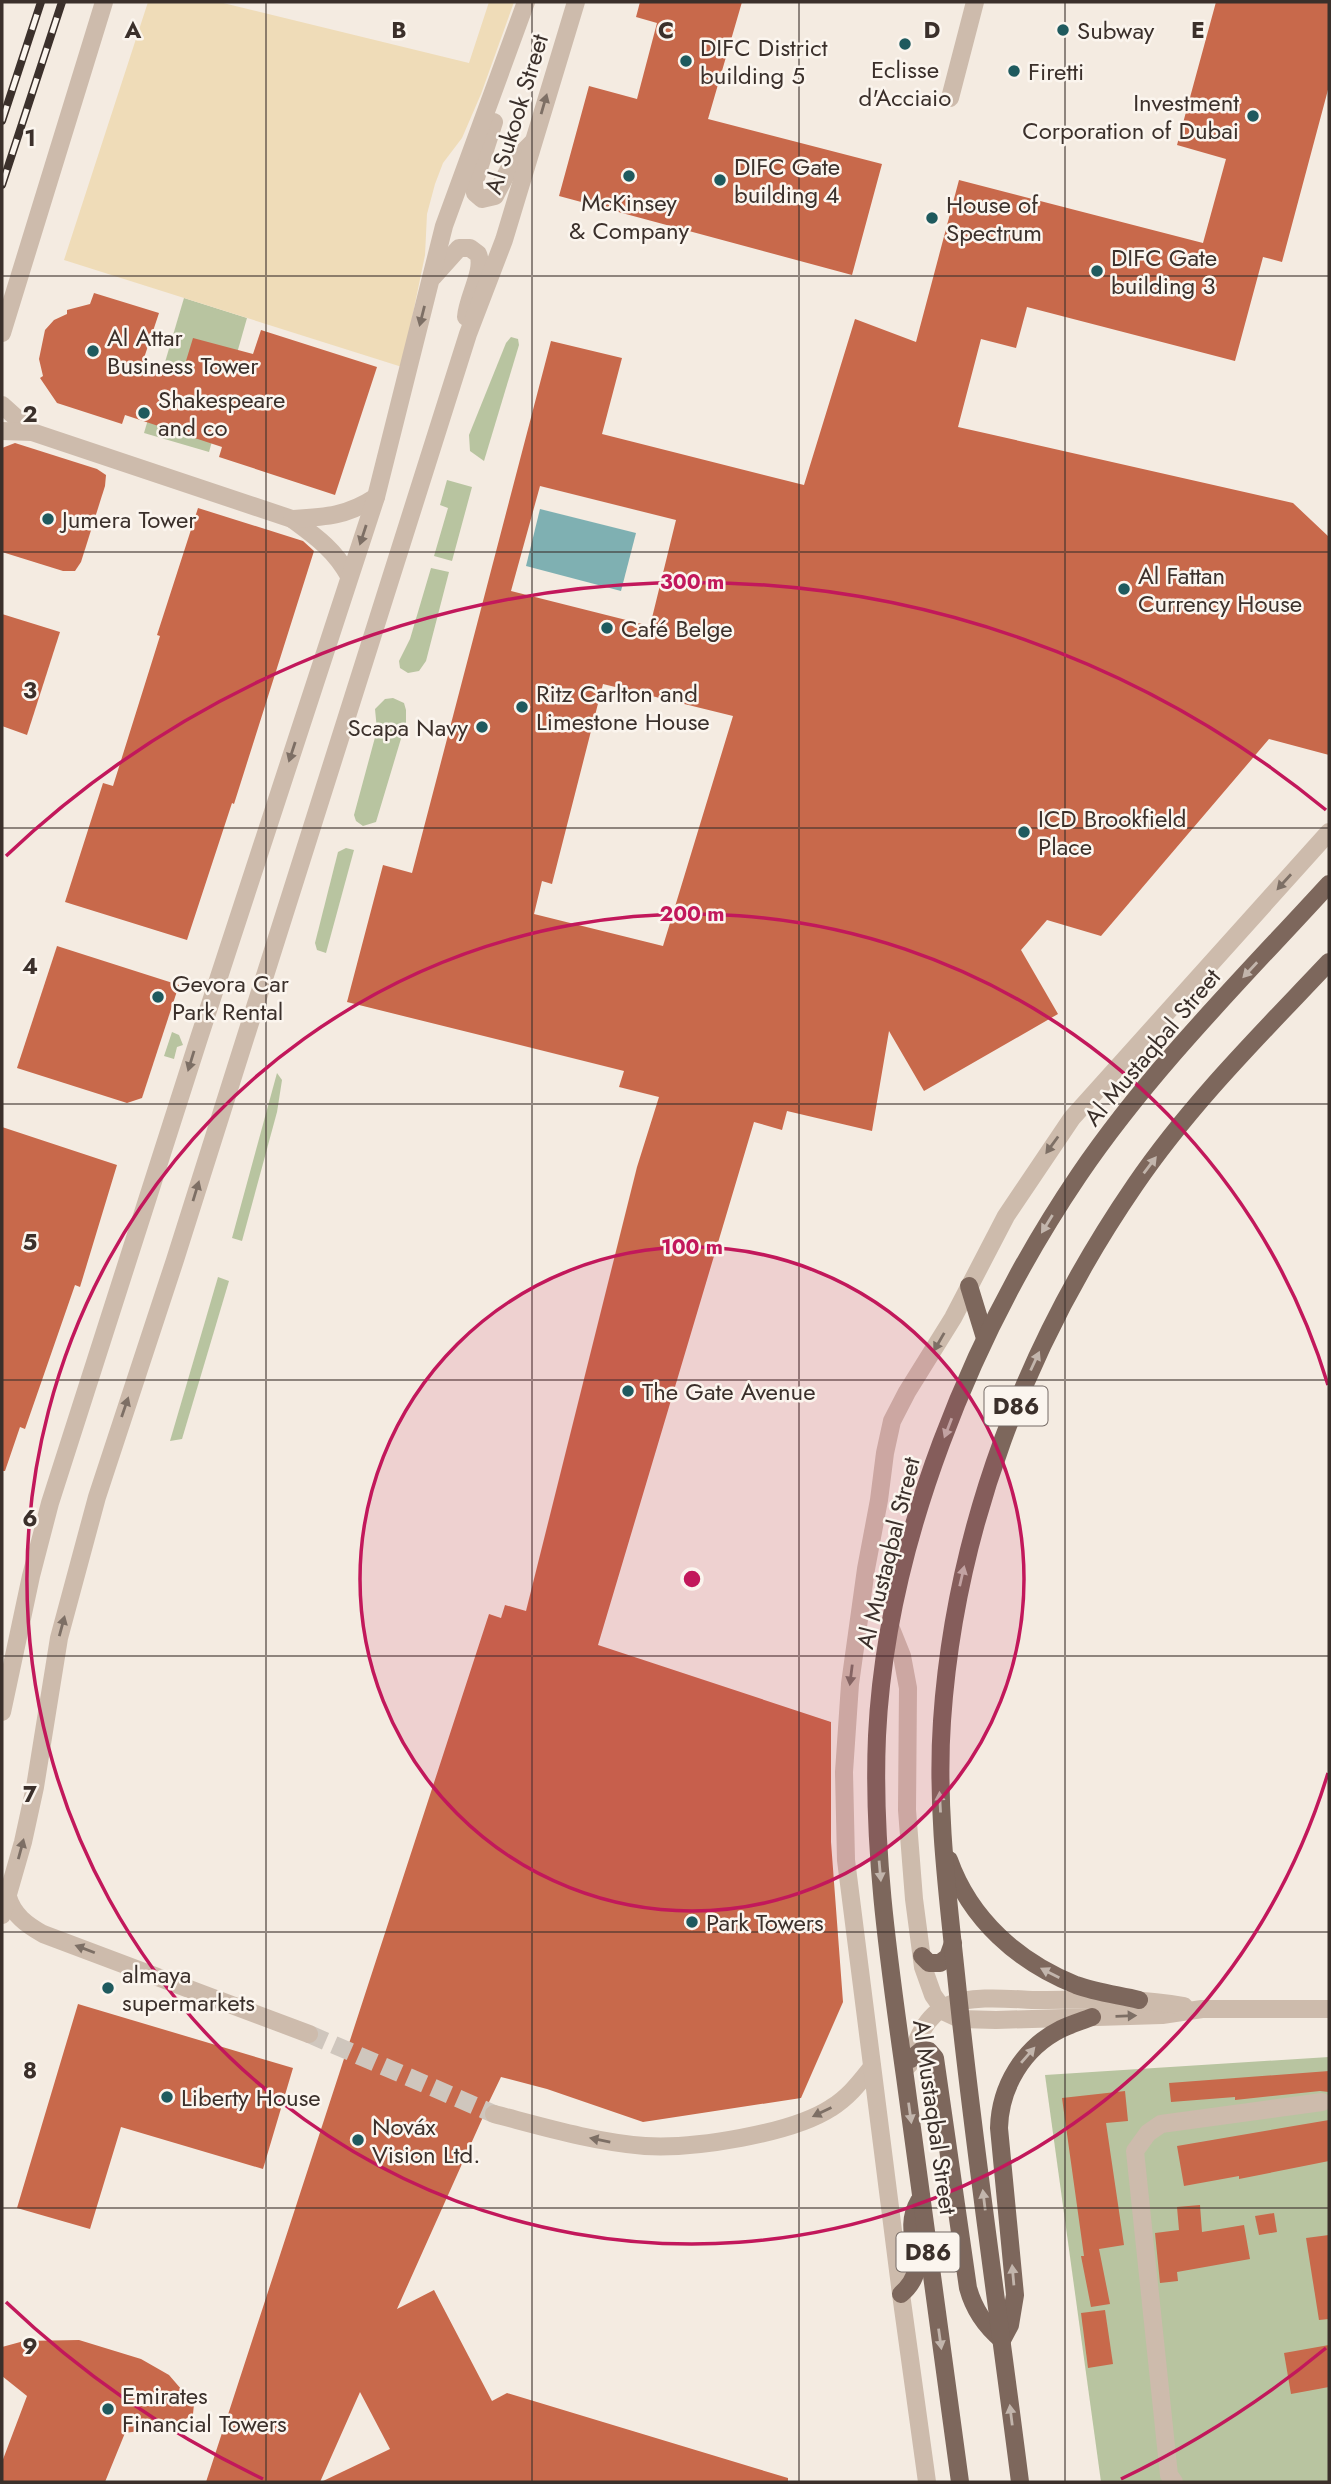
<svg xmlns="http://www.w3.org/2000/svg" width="1331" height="2484" viewBox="0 0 1331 2484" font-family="Jost,sans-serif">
<rect width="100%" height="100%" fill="#f4ebe1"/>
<!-- green -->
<g fill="#b8c4a0">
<path d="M184,298l63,20 -38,134 -65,-19z"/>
<path d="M511,337l7,2 1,6 -35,116 -14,-10 -1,-16 37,-92z"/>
<path d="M447,480l25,7 -20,74 -18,-5 14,-48 -8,-3z"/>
<path d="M431,568l18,4 -23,89 -7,10 -11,2 -8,-5 -1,-7 11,-22z"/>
<path d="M393,698l11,5 2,7v12l-30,100 -13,4 -7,-5 -2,-6 23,-85 -2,-21 10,-10z"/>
<path d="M346,848l8,2 -28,103 -9,-3 -2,-7 23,-91z"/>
<path d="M172,1032l7,3 4,10 -6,2 -3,12 -10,-3z"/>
<path d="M277,1073l5,7 -5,32 -35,129 -10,-3z"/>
<path d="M218,1277l11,4 -47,158 -12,2z"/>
<path d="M1329,2057v425h-228l-56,-407z"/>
</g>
<!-- sand -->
<path fill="#efdcb8" d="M148,2h71l250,61 20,-61h25l-33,92 -19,44 -19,25 -8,21 -8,30 -2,41 -23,112 -338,-107z"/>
<!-- water -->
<path fill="#7fb0b2" d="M540,509l96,24 -15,58 -95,-25z"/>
<!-- building -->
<g fill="#c8694b" fill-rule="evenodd">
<path d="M640,2h102l-34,117 174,45 -30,111 -293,-79 30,-110 48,13 20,-76 -21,-6z"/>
<path d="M1216,2h113v84l-47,176 -19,-5 -28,104 -208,-54 -11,41 -35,-9 -23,88 335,76 36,34v218l-60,-16 -168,197 -54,-16 -26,30 37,64 -134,77 -35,-60 -17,100 -85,-20 -5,19 -28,-8 -156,523 233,77v120l12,160 -42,96 -158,24 -96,-33 -46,-12 -13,27 -5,6v7l-86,192 37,-19 58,111 15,-8 281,85v4h-467l69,-33 -30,-57 -40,90h-114l283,-868 12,4 4,-13 21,6 111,-444 22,-70 -40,-10 5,-16 -277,-69 36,-137 29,8 139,-532 71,17 -20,76 202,51 51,-166 61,23 43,-162 244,63 23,-84 -49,-14zM540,486l136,34 -26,106 -139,-35zM603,684l130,32 -70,230 -129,-32 8,-33 10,3z"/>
<path d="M94,293l65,20 -16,48 39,13 11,-36 60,16 8,-24 116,37 -42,128 -116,-38 3,-10 -97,-32 -3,9 -65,-21 -17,-25 3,-2 -4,-17 6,-29 9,-10 13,-6v-4l23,-6z"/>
<path d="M15,443l82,26 9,6 -1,11 -24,76 -6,9h-12l-61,-19v-104z"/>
<path d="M198,508l105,33 11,10 -80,253 -2,-1 -45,137 -122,-38 38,-119 10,3 47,-150 -3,-1z"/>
<path d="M2,614l58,18 -33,103 -25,-9z"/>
<path d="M57,946l122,39 -37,113 -15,5 -110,-35z"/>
<path d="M2,1127l115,38 -37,122 -5,-2 -50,144 -5,-2 -15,44h-3z"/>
<path d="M78,2004l215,64 -30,101 -142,-42 -31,102 -73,-21z"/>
<path d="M1329,2071v21l-9,-1 -85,9v-3l-64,5 -2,-19z"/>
<path d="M1125,2091l3,30 -22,2 18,122 -25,4 11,55 -19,3 -10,-51h3l-22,-158z"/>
<path d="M1329,2120v41l-90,18v-3l-55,10 -7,-40z"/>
<path d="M1200,2205l2,27 42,-7 6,34 -73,13 1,9 -18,2 -5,-50 24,-3 -2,-23z"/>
<path d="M1274,2213l3,19 -18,3 -4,-19z"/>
<path d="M1329,2235v84l-10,1 -13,-82z"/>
<path d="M1105,2310l8,54 -25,4 -7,-55z"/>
<path d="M79,2340l62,19 28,16 25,29 -1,10 -18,12 -50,7 -20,49h-103v-20l25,-66 -25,-20v-29l22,-6z"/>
<path d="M1329,2345v42l-38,7 -7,-41z"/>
</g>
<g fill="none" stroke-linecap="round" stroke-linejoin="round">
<!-- minor-tunnel -->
<path stroke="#cfc6bd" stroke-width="18" stroke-dasharray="18 9" stroke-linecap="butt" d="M309,2034l185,80"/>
<!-- minor -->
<g stroke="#cdbbac" stroke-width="18">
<path d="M950,98l25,-96"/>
<path d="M494,122l-20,62 1,9 7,6 13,-3 17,-33 21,-21"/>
<path d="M433,277l26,-29h11l8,6c7,16 -11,44 -12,63"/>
<path d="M2,333l102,-331"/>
<path d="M2,405l30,27"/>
<path d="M2,431l30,1 260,87c23,17 43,31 57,57"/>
<path d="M292,519c34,-2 55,-3 84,-22"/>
<path d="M890,1626l12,30 6,32 -1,122 7,89 9,68 10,28 12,17 15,7 36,1 166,-5 40,-6h127"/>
<path d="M2,1712l29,-136 19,-73 149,-465 177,-541 68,-271 82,-224"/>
<path d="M8,1897c5,18 19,28 35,37l266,100"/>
<path d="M2,1915l21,-73 12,-55 24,-149 38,-141 78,-237 293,-926 36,-94 72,-238"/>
<path d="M909,2065c6,-23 16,-50 40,-60 22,-10 62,-6 85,-5 50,0 101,-3 150,6"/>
<path d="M494,2114c50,13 100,28 151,32 48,3 146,-12 186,-38 18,-11 29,-26 41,-41"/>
<path d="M927,2482l-26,-188 -55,-434 -2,-88 6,-88 16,-115 13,-69 6,-47 7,-32 15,-29 46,-74 53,-102 66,-98 257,-286"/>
<path d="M1174,2482l-5,-7 -34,-324 13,-18 13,-9 161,-22"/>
</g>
<!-- major -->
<g stroke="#7d675c" stroke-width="18">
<path d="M969,1286l16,52"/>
<path d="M949,1860c21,59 69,102 127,125 19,7 42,10 63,15"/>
<path d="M922,1956l7,7h11l8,-6 5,-14"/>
<path d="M911,2059l11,-9 7,1 6,7 33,230c6,22 17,38 34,52"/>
<path d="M901,2294c35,-30 -3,-57 18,-93"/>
<path d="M1002,2340l8,-15 5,-30 -16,-167c1,-41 24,-80 62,-99 10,-5 21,-8 31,-12"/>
<path d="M960,2482c-18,-133 -36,-265 -54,-398 -16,-115 -34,-232 -29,-348 9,-192 95,-403 202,-561 72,-106 164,-197 250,-291"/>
<path d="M1020,2482c-21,-166 -46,-332 -63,-498 -9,-87 -21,-175 -15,-263 13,-192 84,-377 193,-536 56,-82 126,-151 194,-223"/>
</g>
<!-- rail casing -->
<g stroke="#3b302b" stroke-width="8">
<g id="rail">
<path d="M2,121l39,-119"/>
<path d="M2,185l60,-183"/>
</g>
</g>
<!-- rail -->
<use href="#rail" stroke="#fbf5ee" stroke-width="5" stroke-dasharray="16" stroke-linecap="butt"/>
</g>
<!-- one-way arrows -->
<defs><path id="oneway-solid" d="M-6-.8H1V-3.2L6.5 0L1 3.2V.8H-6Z" transform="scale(1.75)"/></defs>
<g fill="#7d6f65">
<use href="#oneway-solid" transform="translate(544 104) rotate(-74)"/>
<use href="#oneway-solid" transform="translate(422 316) rotate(104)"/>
<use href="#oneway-solid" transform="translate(363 535) rotate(108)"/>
<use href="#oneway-solid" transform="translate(292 752) rotate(108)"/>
<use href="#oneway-solid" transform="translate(1284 882) rotate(132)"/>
<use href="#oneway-solid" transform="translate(191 1061) rotate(107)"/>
<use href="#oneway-solid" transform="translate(1052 1145) rotate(126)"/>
<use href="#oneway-solid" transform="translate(196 1191) rotate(-73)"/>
<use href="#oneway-solid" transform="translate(939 1342) rotate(120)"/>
<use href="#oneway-solid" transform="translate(125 1407) rotate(-71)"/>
<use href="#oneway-solid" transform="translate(62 1626) rotate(-75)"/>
<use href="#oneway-solid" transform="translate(851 1675) rotate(97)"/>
<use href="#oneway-solid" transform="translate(21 1849) rotate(-75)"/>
<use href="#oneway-solid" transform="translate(85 1949) rotate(-159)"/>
<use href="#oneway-solid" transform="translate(1126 2016) rotate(-2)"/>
<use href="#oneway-solid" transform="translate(822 2112) rotate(154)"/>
<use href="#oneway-solid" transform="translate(600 2140) rotate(-169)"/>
</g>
<g fill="#c2b5ac">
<use href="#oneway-solid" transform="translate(1250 970) rotate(133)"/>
<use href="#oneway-solid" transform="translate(1150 1165) rotate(-53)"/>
<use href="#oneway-solid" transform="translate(1047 1224) rotate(122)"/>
<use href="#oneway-solid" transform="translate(1035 1361) rotate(-65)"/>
<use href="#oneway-solid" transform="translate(948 1428) rotate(111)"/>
<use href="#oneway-solid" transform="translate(962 1576) rotate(-77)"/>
<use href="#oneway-solid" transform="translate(940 1802) rotate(-93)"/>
<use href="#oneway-solid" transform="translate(880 1871) rotate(85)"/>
<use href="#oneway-solid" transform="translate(1050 1973) rotate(-153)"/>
<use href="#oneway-solid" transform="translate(1028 2055) rotate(-49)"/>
<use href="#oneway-solid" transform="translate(910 2113) rotate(82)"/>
<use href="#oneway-solid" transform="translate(984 2200) rotate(-97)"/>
<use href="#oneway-solid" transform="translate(1013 2275) rotate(-95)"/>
<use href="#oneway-solid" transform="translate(940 2339) rotate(82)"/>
<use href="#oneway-solid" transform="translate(1011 2415) rotate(-97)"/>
</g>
<!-- grid -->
<path fill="none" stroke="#3b302b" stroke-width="2" stroke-opacity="0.55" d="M266,2v2480M532,2v2480M799,2v2480M1065,2v2480M2,276h1327M2,552h1327M2,828h1327M2,1104h1327M2,1380h1327M2,1656h1327M2,1932h1327M2,2208h1327"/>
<!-- distance rings -->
<circle cx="692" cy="1579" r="332" fill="#c2185b" fill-opacity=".12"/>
<g fill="none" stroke="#c2185b" stroke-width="3.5">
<circle cx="692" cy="1579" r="332"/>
<path d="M1328 1773A665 665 0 1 1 1328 1385"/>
<path d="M1326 2348A997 997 0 0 1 1121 2479M263 2479A997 997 0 0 1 6 2302M6 856A997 997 0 0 1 1326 810"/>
</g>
<!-- markers -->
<g fill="#1f5a5e" stroke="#fbf5ee" stroke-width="2.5">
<circle cx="1063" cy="30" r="7"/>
<circle cx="905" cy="44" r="7"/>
<circle cx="686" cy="61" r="7"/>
<circle cx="1014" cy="71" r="7"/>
<circle cx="1253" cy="116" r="7"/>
<circle cx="629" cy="176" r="7"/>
<circle cx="720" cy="180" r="7"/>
<circle cx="932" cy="218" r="7"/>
<circle cx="1097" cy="271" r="7"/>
<circle cx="93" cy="351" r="7"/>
<circle cx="144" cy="413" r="7"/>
<circle cx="48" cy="519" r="7"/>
<circle cx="1124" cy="589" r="7"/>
<circle cx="607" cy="628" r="7"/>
<circle cx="522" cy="707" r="7"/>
<circle cx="482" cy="727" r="7"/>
<circle cx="1024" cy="832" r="7"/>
<circle cx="158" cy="997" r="7"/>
<circle cx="628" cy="1391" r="7"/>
<circle cx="692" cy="1922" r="7"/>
<circle cx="108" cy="1988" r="7"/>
<circle cx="167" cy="2097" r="7"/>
<circle cx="358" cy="2140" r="7"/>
<circle cx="108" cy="2409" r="7"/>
</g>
<g text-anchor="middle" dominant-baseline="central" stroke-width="5" stroke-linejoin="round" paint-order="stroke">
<!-- shield labels -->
<g fill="#fbf5ee" stroke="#756b66" stroke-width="2">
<rect x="984.5" y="1386.5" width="63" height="39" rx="5"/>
<rect x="896.5" y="2232.5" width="63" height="39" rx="5"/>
</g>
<g font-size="23" font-weight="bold" fill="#3b302b">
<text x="1016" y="1406">D86</text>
<text x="928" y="2252">D86</text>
</g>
<!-- poi labels -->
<g font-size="24" fill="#3b302b" stroke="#fbf5ee" text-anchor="start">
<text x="1077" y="30">Subway</text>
<text x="700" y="47">DIFC District<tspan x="700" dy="28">building 5</tspan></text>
<text x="905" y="69" text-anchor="middle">Eclisse<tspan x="905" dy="28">d'Acciaio</tspan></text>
<text x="1028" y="71">Firetti</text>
<text x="1239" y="102" text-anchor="end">Investment<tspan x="1239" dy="28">Corporation of Dubai</tspan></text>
<text x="734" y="166">DIFC Gate<tspan x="734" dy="28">building 4</tspan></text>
<text x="629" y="202" text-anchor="middle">McKinsey<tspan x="629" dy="28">&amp; Company</tspan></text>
<text x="946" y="204">House of<tspan x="946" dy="28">Spectrum</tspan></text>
<text x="1111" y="257">DIFC Gate<tspan x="1111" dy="28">building 3</tspan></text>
<text x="107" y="337">Al Attar<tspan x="107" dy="28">Business Tower</tspan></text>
<text x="158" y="399">Shakespeare<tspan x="158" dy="28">and co</tspan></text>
<text x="62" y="519">Jumera Tower</text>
<text x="1138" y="575">Al Fattan<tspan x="1138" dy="28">Currency House</tspan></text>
<text x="621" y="628">Café Belge</text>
<text x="536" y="693">Ritz Carlton and<tspan x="536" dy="28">Limestone House</tspan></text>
<text x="468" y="727" text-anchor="end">Scapa Navy</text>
<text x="1038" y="818">ICD Brookfield<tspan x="1038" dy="28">Place</tspan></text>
<text x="172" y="983">Gevora Car<tspan x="172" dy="28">Park Rental</tspan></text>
<text x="642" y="1391">The Gate Avenue</text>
<text x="706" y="1922">Park Towers</text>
<text x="122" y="1974">almaya<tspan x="122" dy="28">supermarkets</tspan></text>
<text x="181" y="2097">Liberty House</text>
<text x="372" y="2126">Nováx<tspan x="372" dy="28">Vision Ltd.</tspan></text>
<text x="122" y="2395">Emirates<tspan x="122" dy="28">Financial Towers</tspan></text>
</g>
<!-- street labels -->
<g font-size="24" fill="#3b302b" stroke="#fbf5ee">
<text transform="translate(516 114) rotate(-73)">Al Sukook Street</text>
<text transform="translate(1152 1047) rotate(-50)">Al Mustaqbal Street</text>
<text transform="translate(888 1553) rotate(-76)">Al Mustaqbal Street</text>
<text transform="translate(935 2117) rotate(82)">Al Mustaqbal Street</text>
</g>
</g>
<g font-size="23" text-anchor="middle" font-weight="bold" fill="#3b302b" stroke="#fbf5ee" stroke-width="5" stroke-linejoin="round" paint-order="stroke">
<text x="133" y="38">A</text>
<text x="399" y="38">B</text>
<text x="666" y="38">C</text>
<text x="932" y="38">D</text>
<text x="1198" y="38">E</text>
<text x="30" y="146">1</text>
<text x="30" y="422">2</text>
<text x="30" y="698">3</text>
<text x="30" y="974">4</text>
<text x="30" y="1250">5</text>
<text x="30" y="1526">6</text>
<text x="30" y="1802">7</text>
<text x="30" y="2078">8</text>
<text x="30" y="2354">9</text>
</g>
<circle cx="692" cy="1579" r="10" fill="#c2185b" stroke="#fbf5ee" stroke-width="3.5"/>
<g font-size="21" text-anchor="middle" font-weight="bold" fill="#c2185b" stroke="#fbf5ee" stroke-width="5" stroke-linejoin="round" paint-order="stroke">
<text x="692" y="589">300 m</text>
<text x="692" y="921">200 m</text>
<text x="692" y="1254">100 m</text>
</g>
<!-- border -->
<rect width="1331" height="2484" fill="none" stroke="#3b302b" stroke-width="7"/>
</svg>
